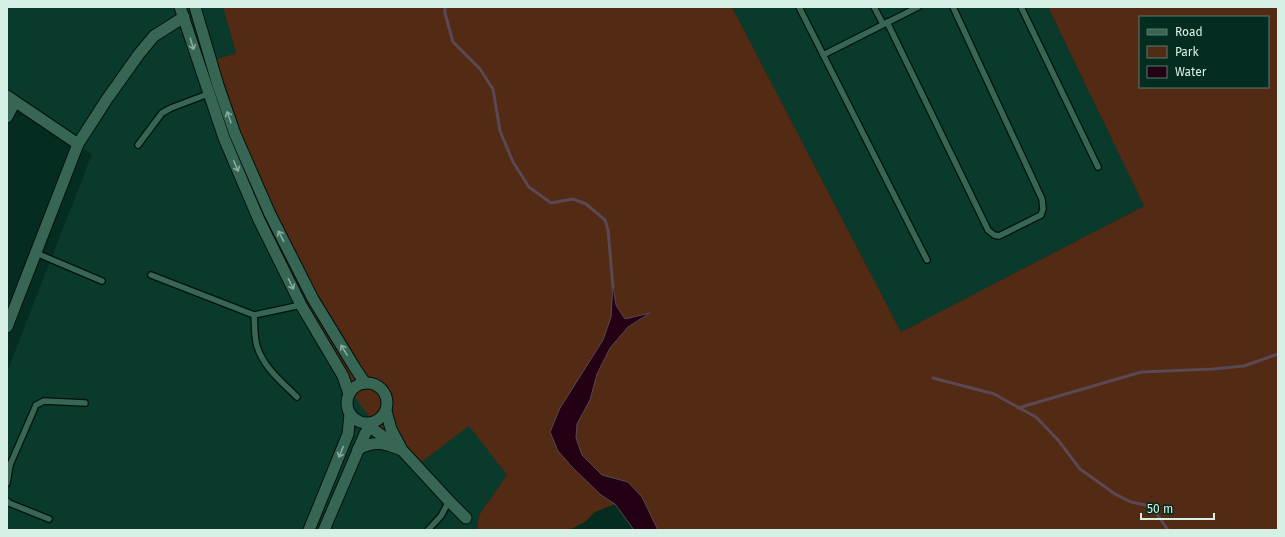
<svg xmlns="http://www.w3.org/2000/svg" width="1285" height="537" viewBox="0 0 1285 537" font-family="'Fira Sans',sans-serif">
<rect width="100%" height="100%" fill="#052c20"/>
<!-- built -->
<g fill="#0a3a2c">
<path d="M7,7h216l13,46 -37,12 308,410 -28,40 -2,14 1,1h-471v-158l85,-218 -85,-51z"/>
<path d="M732,7h316l96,199 -243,126z"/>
</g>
<!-- green -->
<path fill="#532a14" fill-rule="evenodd" d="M223,7h509l169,325 243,-126 -96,-199h230v523h-620l-16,-33 -14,-15 -26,-7 -21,-20 -5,-17 1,-14 13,-24 7,-26 13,-26 18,-21 21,-13 -24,5 -9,-14 -3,-17 -2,29 -8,23 -53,92 51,63 14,9 -20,8 -10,10 -16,8h-91l-1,-1 2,-14 28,-40 -38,-49 -49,37 -52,-48 -22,-30 -57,-104 -90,-216 37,-12zM1140,17h128v70h-128z"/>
<!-- water -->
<path fill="#240014" stroke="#5a4853" d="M613,285l3,20 9,14 25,-6 -22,14 -18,21 -13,26 -7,26 -13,24 -1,14 6,17 20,20 26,7 14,15 16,33h-24l-19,-26 -14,-9 -29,-28 -14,-16 -8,-19 10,-24 43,-68 8,-23z"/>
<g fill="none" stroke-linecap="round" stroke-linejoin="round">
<!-- stream -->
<g stroke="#5a4853" stroke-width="3">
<path d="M445,7v6l8,29 27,27 13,20 7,42 13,31 16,25 22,16 22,-4 13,5 19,16 3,10 5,57"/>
<path d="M933,378l61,16 42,23 22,23 22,29 35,25 16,8 20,4 17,24"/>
<path d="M1018,408l123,-36 72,-3 31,-3 34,-12"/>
</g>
<!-- service casing -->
<g stroke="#00120b" stroke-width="8">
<g id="service">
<path d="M799,7l128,253"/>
<path d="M874,7l9,17"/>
<path d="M1021,7l77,160"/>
<path d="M887,22l101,208 6,5 5,1 42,-21 2,-6 -1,-10 -89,-192"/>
<path d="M823,55l95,-48"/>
<path d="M138,145l24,-32 9,-5 37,-14"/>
<path d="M36,253l66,28"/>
<path d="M151,275l103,40 47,-10"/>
<path d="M254,315c1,10 0,22 3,31 6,21 25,36 40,51"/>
<path d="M10,465l26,-60 8,-4 41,2"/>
<path d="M7,483l3,-18 -3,-1"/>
<path d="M7,501l2,2 40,16"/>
<path d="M428,530l13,-14 8,-15"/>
</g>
</g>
<!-- minor casing -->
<g stroke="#00120b" stroke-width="13">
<g id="minor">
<path d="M180,7l44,131 35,82 42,85 42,71 6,18"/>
<path d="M195,7l23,78 17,49 35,80 43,85 42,69 10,15"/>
<path d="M7,96l71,48"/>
<path d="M7,117l8,-15"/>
<path d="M7,327l71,-183 29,-45 32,-45 15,-18 30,-19"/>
<circle cx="367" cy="403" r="20"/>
<path d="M370,427l32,23 47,51 17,17"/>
<path d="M358,449c17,-9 26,-6 44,1l-11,-21 -5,-18"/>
<path d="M309,530l39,-96 2,-20"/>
<path d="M324,530l41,-96 7,-11"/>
</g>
</g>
<!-- service -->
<use href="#service" stroke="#376655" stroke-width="5.5"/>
<!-- minor -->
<use href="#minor" stroke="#376655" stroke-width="11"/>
</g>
<!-- one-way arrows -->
<defs><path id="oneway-shaft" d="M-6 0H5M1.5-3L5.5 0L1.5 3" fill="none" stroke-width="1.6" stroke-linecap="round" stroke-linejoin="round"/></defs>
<g stroke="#87ab9d">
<use href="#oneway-shaft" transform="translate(192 44) rotate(73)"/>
<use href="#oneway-shaft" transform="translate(229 117) rotate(-109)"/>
<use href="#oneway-shaft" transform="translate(236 166) rotate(67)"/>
<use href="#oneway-shaft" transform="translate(281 236) rotate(-117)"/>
<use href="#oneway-shaft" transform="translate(291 284) rotate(64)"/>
<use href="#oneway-shaft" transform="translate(344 350) rotate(-121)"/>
<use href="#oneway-shaft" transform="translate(341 452) rotate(112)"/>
</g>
<!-- border -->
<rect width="1285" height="537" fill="none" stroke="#d7f0e5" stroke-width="16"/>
<!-- legend -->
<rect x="1139" y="16" width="130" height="72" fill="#052c20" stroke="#597a6f"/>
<rect x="1147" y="29" width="20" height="6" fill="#376655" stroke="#597a6f"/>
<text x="1175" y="36" font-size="12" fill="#d7f0e5">Road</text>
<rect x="1147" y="46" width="20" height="12" fill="#532a14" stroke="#597a6f"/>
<text x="1175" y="56" font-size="12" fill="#d7f0e5">Park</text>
<rect x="1147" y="66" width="20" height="12" fill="#240014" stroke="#597a6f"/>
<text x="1175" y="76" font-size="12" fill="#d7f0e5">Water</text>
<!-- scale -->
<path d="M1141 513v6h73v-6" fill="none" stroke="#d7f0e5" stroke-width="2"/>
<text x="1147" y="513" font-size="12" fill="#d7f0e5" stroke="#052c20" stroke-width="3" paint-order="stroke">50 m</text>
</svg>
